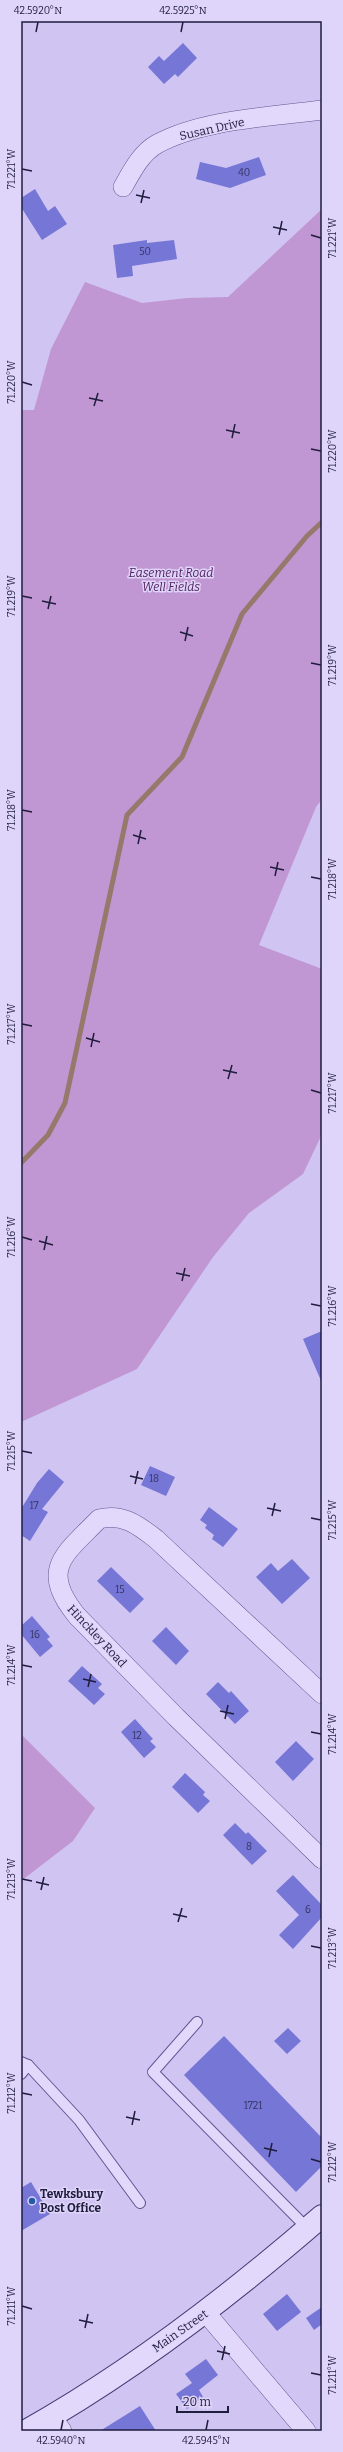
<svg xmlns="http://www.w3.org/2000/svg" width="343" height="2452" viewBox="0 0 343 2452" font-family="Bitter,serif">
<rect width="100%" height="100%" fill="#d0c4f3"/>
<!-- green -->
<g fill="#c096d3">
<path d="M322,209v590l-6,8 -57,138 63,24v165l-19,40 -54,39 -36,44 -76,112 -116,53v-1012h13l17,-61 34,-67 57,21 45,-5 41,-1z"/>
<path d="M21,1734l74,74 -22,33 -52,40z"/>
</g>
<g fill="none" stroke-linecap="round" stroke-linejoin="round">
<!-- stream -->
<path stroke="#95796b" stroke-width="5" d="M21,1163l27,-28 17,-32 62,-288 55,-58 60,-143 65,-78 15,-14"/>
</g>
<!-- building -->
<g fill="#7576d5">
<path d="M183,43l14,15 -19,19 -3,-3 -11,10 -16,-17 11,-11 5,5z"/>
<path d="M259,157l7,18 -36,13 -34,-9 4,-17 26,6z"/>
<path d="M35,189l13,22 7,-5 12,18 -25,16 -21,-33v-9z"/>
<path d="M147,240v3l27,-3 3,19 -45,7 1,10 -16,2 -4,-33z"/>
<path d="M322,1331v52l-19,-44z"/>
<path d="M150,1466l25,11 -9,19 -25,-11z"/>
<path d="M49,1469l15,13 -22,27 6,3 -18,29 -9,-6v-26l16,-26z"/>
<path d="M209,1507l29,22 -15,18 -11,-8 2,-4 -9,-7 2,-3 -7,-5z"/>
<path d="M292,1559l18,19 -28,26 -26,-27 15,-14 7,8z"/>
<path d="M111,1567l33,32 -14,14 -33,-32z"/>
<path d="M32,1616l18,21 -3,2 6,7 -13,11 -19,-23v-8z"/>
<path d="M166,1627l23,24 -13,14 -24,-24z"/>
<path d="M82,1666l20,18 -4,4 7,6 -11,11 -26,-24z"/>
<path d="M218,1682l11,11 2,-2 18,20 -14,13 -29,-30z"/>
<path d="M135,1719l18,20 -3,2 6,6 -12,11 -23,-26z"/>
<path d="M296,1741l18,18 -21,22 -18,-19z"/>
<path d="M185,1773l20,19 -2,3 7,6 -12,12 -26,-26z"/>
<path d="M235,1823l11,11 2,-2 19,19 -15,14 -29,-30z"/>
<path d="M293,1875l29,30v12l-29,32 -14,-14 20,-20 -23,-24z"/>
<path d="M288,2028l13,13 -14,13 -13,-13z"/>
<path d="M224,2036l98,102v28l-26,26 -112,-117z"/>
<path d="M31,2182l19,32 -29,17v-43z"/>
<path d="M287,2294l14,18 -24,19 -14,-17z"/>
<path d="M322,2307v17l-8,6 -8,-12z"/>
<path d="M206,2359l12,16 -19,15 4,7 -16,12 -11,-15 16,-11 -7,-9z"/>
<path d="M140,2406l16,25h-56z"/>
</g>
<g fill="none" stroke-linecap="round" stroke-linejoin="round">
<!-- lane casing -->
<g stroke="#5d5890" stroke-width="12">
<g id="lane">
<path d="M197,2022l-44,50 155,157"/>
<path d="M21,2062l7,3 51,55 61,83"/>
<path d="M21,2074l7,-9"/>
</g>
</g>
<!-- street casing -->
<g stroke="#5d5890" stroke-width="20">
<g id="street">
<path d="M123,187c9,-16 18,-34 34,-43 46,-25 114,-27 165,-34"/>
<path d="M322,1694l-166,-155c-18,-14 -33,-26 -57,-20 -35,36 -60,50 -22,97l99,101 146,142"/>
<path d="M206,2313l100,118"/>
<path d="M52,2416l10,15"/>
</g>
</g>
<!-- secondary casing -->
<g stroke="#3f3b72" stroke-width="24">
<path id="secondary" d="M26,2431c107,-60 204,-135 296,-215"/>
</g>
<!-- lane -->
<use href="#lane" stroke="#e2d8fc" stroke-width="10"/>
<!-- street -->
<use href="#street" stroke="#e2d8fc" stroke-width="19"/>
<!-- secondary -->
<use href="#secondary" stroke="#e2d8fc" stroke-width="22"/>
</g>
<!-- ticks -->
<path fill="none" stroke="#1f1d3e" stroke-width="1.5" d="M36,32l2,-10M181,32l2,-10M22,169l10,2M136,195l14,3M141,203l3,-13M273,227l14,3M279,235l3,-14M311,235l10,3M22,382l10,3M89,398l14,3M94,406l4,-13M226,430l14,3M232,438l3,-14M311,449l10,2M22,596l10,2M42,601l14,3M48,609l3,-13M180,632l13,4M185,641l3,-14M311,663l10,2M22,810l10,2M133,835l13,4M138,844l3,-14M270,867l14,3M275,876l3,-14M311,877l10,2M22,1024l10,2M86,1038l14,4M91,1047l3,-14M223,1070l14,3M228,1079l4,-14M311,1090l10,3M22,1237l10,3M39,1241l14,4M44,1250l3,-14M176,1273l14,3M182,1281l3,-13M311,1304l10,2M22,1451l10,2M130,1476l13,3M135,1484l3,-13M267,1508l14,3M272,1516l3,-13M311,1518l10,2M22,1665l10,2M83,1679l13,3M88,1687l3,-13M220,1711l14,3M225,1719l3,-14M311,1732l10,2M22,1879l10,2M36,1882l13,3M41,1890l3,-13M173,1914l14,3M178,1922l4,-14M311,1946l10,2M22,2093l10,2M126,2117l14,3M132,2125l3,-14M264,2148l13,3M269,2157l3,-14M311,2159l10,3M22,2306l10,3M79,2320l14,3M85,2328l3,-14M217,2351l13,3M222,2360l3,-14M311,2373l10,2M61,2430l2,-10M206,2430l2,-10"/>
<!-- markers -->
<circle fill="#215aa6" stroke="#dfd4f9" stroke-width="1.5" cx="32" cy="2201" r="4"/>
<g text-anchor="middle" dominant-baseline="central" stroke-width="3" stroke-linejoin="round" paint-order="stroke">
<!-- number labels -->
<g font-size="10" fill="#343364">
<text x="244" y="173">40</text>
<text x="145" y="252">50</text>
<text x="154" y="1479">18</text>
<text x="34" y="1506">17</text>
<text x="120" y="1590">15</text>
<text x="35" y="1635">16</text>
<text x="137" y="1736">12</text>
<text x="249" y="1847">8</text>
<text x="308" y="1910">6</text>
<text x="253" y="2106">1721</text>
</g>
<!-- street labels -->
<g font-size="12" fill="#1f1d3e" stroke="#dfd4f9">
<text transform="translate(212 129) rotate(-13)">Susan Drive</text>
<text transform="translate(97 1636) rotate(47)">Hinckley Road</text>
<text transform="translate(180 2331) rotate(-35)">Main Street</text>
</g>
<!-- park labels -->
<g font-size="12" font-style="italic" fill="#52225d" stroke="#dfd4f9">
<text x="171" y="573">Easement Road<tspan x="171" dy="14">Well Fields</tspan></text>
</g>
<!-- poi labels -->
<g font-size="12" font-weight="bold" fill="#1f1d3e" stroke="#dfd4f9" text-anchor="start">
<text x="40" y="2194">Tewksbury<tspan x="40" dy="14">Post Office</tspan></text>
</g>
</g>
<!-- border -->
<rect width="343" height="2452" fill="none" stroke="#dfd4f9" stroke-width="44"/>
<!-- scale -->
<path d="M177 2406v6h51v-6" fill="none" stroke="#1f1d3e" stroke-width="2"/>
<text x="183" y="2406" font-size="12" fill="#1f1d3e" stroke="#dfd4f9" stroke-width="3" paint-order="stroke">20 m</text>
<rect x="22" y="22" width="299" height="2408" fill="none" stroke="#1f1d3e" stroke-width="1.5"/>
<g font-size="10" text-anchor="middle" fill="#1f1d3e">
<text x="38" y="14">42.5920°N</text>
<text x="183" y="14">42.5925°N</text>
<text transform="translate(11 169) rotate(-90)" y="4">71.221°W</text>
<text transform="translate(332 238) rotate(-90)" y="4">71.221°W</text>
<text transform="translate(11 382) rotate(-90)" y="4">71.220°W</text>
<text transform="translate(332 451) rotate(-90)" y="4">71.220°W</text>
<text transform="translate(11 596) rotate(-90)" y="4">71.219°W</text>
<text transform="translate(332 665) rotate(-90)" y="4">71.219°W</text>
<text transform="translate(11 810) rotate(-90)" y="4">71.218°W</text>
<text transform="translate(332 879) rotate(-90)" y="4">71.218°W</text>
<text transform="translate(11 1024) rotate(-90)" y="4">71.217°W</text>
<text transform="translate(332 1093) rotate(-90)" y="4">71.217°W</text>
<text transform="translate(11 1237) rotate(-90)" y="4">71.216°W</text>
<text transform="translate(332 1306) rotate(-90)" y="4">71.216°W</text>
<text transform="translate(11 1451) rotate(-90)" y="4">71.215°W</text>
<text transform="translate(332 1520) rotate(-90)" y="4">71.215°W</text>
<text transform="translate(11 1665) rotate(-90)" y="4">71.214°W</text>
<text transform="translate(332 1734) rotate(-90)" y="4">71.214°W</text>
<text transform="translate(11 1879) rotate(-90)" y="4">71.213°W</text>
<text transform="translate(332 1948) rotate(-90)" y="4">71.213°W</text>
<text transform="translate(11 2093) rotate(-90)" y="4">71.212°W</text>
<text transform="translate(332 2162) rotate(-90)" y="4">71.212°W</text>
<text transform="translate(11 2306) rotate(-90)" y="4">71.211°W</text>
<text transform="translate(332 2375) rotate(-90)" y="4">71.211°W</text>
<text x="61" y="2444">42.5940°N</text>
<text x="206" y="2444">42.5945°N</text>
</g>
</svg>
